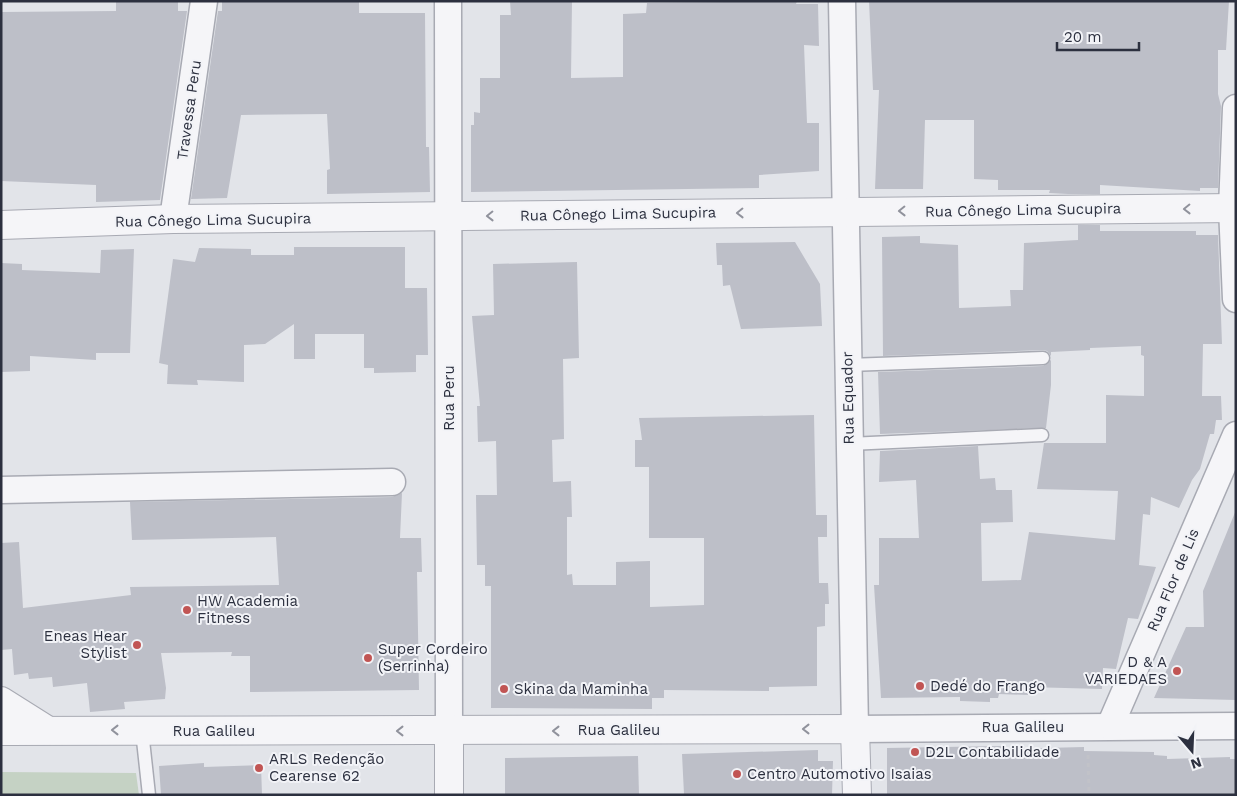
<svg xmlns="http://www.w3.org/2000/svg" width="1237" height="796" viewBox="0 0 1237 796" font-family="'Work Sans',sans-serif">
<rect width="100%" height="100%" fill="#e2e4e9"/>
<!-- green -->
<path fill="#c5d2c4" d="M1,772l135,1 3,22h-138z"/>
<!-- building -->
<g fill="#bdbfc8">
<path d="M116,1h62v10h9l-27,189 -64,2v-17l-95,-4v-169l115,-1z"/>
<path d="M222,1h137v12h66l1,134h3l1,45 -103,2v-24l3,-1 -3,-55 -86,1 -14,83 -36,1 27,-188h4z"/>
<path d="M510,1h62l-1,77 52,-1v-63l23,-1 1,-10 150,-2 -1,3h22l1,42 -15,-1 3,78h12v48l-60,4v13l-288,4v-67h3v-13l6,1v-35h20v-63h11z"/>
<path d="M869,1h360l-3,49h-8v44l3,12 -3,82h-18v3l-100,-6v9h-32l-19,-1 1,-3h-52v-10l-24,-1v-59h-49l-2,69h-48l4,-99h-6z"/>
<path d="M1078,225h22v6h96v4h22l4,109h-19l-1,52h19l1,24h-6l-2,14h-4l-10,35 -8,11 -13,28 -28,-11 -1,18 -7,-1 -4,51 17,2 -18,52 -10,-1 -12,51 -13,-1 -1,21 -74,-2v8l-29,-1 -1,4h-8v4l-30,-1v-4l-79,1 -7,-113h5v-47h40l-3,-58 -37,2 1,-31 98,-5 2,33 15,-1 1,12h16l1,32 -32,1 1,58 39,-1 8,-48 86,8 3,-49 -81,-2 7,-46h62v-48l38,1v-40l-3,-1v-9l-51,2v2l-39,2v4l-4,-5 -4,-1 -160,6 -1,-119 38,-1v7l38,2 1,63 52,-2 -1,-16h13l1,-47 54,-3z"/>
<path d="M795,242l25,42 2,42 -81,3 -11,-44 -7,1 -1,-21h-5l-1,-22z"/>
<path d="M294,247h111v41h22l1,67h-12v17l-42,1v-5h-10v-34h-49v25h-21v-35l-29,20 -21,1v37l-47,-2 1,5 -31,-1 1,-19 -9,-2 14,-104 22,3 4,-14 52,1v6h43z"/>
<path d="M134,249l-4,104h-34v7l-66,-4v15l-29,1v-109l21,1v6l78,3 1,-23z"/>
<path d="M577,262l2,96 -16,1 1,80 -12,1 1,42 18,-1 1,36h-5v58l5,-1 1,11h43v-23l34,-1v46l54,-2v-67h-55v-71h-14v-27h7l-3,-22 175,-3 2,100h11v22h-9l1,46h9l1,21h-4v22l-8,1v59l-48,1v4l-105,-1v8h-12v11l-161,-1v-122h-6v-21h-8l-1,-70h21l-1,-54 -18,1 -1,-36h3l-8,-90 22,-1 -1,-51z"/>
<path d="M1051,360v25l-5,43 -166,6 -2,-62 165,-6z"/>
<path d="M402,493l-2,45h21l1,34h-5l2,118 -169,2v-36h-19l1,-4 -71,1 5,35 -1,11 -41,3 1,7 -35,3 -3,-29 -34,4 -1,-10 -23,2 -1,-6 -14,2 -2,-26 -11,1v-107l18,-1 4,66 108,-13 -1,-8 149,-2 -3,-48 -144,3 -2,-38 262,-5z"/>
<path d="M1236,510v190l-82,-2 32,-71h18l-1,-36z"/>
<path d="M1001,746v3l83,-2v4l70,1v3l13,1v3l63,-2v2h6v36h-349v-47z"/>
<path d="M818,750v11h15l-1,34 -148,-1 -2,-40z"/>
<path d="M638,756l1,39h-134v-37z"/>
<path d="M204,763v4l57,-2 1,30h-101l-2,-29z"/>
</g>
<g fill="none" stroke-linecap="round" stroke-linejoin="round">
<!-- service casing -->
<g stroke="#a8aab3" stroke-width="15">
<g id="service">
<path d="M848,365l195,-7"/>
<path d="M849,444l193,-9"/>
<path d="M142,731l7,64"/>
</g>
</g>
<!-- minor casing -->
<g stroke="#a8aab3" stroke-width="29">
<g id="minor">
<path d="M448,1l1,731"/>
<path d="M842,1l13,728 381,-3"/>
<path d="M1236,108l-4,100 4,91"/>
<path d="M173,219l31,-218"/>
<path d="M1,490l391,-8"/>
<path d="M1110,726l126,-291"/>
</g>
</g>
<!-- tertiary casing -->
<g stroke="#a8aab3" stroke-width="30">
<g id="tertiary">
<path d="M1,225l172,-6 1063,-11"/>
<path d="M1,701l46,29"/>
<path d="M1,731l854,-2 2,66"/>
<path d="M449,732v63"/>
</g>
</g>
<!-- path -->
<path stroke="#c1c2c8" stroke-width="3" stroke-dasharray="4 4" stroke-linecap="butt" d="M1088,755l1,40"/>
<!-- service -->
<use href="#service" stroke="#f5f5f8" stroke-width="12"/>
<!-- minor -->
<use href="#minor" stroke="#f5f5f8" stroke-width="26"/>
<!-- tertiary -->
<use href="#tertiary" stroke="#f5f5f8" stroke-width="28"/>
</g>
<!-- one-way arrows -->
<defs><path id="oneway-chevron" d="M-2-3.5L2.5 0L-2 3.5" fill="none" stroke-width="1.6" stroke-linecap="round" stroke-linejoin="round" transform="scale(1.25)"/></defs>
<g stroke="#90929c">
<use href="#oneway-chevron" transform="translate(1187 209) rotate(179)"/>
<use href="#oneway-chevron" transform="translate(902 211) rotate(179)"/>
<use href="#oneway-chevron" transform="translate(740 213) rotate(179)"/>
<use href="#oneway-chevron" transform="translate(490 216) rotate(179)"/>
<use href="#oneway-chevron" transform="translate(806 729) rotate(180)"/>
<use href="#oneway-chevron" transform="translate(115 730) rotate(-180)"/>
<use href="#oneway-chevron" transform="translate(400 731) rotate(-180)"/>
<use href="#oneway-chevron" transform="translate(556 731) rotate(180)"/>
</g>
<!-- markers -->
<g fill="#c15554" stroke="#f2f3f7" stroke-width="2">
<circle cx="187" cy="610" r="5"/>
<circle cx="137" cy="645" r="5"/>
<circle cx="368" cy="658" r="5"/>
<circle cx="1177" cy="671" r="5"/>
<circle cx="920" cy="686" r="5"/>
<circle cx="504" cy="689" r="5"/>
<circle cx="915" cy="752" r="5"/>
<circle cx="259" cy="768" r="5"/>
<circle cx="737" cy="774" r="5"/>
</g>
<g text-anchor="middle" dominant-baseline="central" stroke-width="4" stroke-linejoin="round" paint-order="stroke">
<!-- street labels -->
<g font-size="15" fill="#2c303f" stroke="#f2f3f7">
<text transform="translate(189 110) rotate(-82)">Travessa Peru</text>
<text transform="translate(1023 210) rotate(-1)">Rua Cônego Lima Sucupira</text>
<text transform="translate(618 214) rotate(-1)">Rua Cônego Lima Sucupira</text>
<text transform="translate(213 220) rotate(-1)">Rua Cônego Lima Sucupira</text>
<text transform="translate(449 398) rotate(-90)">Rua Peru</text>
<text transform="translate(848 398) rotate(-91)">Rua Equador</text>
<text transform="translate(1173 580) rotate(-67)">Rua Flor de Lis</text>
<text x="1023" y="727">Rua Galileu</text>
<text x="619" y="730">Rua Galileu</text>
<text x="214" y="731">Rua Galileu</text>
</g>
<!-- poi labels -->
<g font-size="15" fill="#2c303f" stroke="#f2f3f7" text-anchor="start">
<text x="197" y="601">HW Academia<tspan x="197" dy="17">Fitness</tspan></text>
<text x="127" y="636" text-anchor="end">Eneas Hear<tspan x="127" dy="17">Stylist</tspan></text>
<text x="378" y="649">Super Cordeiro<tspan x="378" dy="17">(Serrinha)</tspan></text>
<text x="1167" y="662" text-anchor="end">D &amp; A<tspan x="1167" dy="17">VARIEDAES</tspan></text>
<text x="930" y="686">Dedé do Frango</text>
<text x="514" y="689">Skina da Maminha</text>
<text x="925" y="752">D2L Contabilidade</text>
<text x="269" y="759">ARLS Redenção<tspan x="269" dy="17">Cearense 62</tspan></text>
<text x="747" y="774">Centro Automotivo Isaias</text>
</g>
</g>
<!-- border -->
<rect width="1237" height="796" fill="none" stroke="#2c303f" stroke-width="5"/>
<!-- north arrow -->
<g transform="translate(1192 751) rotate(161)" stroke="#f2f3f7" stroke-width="4" paint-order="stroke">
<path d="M0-4L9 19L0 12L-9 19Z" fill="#2c303f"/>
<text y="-8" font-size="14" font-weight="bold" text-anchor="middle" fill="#2c303f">N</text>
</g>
<!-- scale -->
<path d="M1057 42v8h82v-8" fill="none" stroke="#2c303f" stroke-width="2.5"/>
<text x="1064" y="42" font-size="15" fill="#2c303f" stroke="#f2f3f7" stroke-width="4" paint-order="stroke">20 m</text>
</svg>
